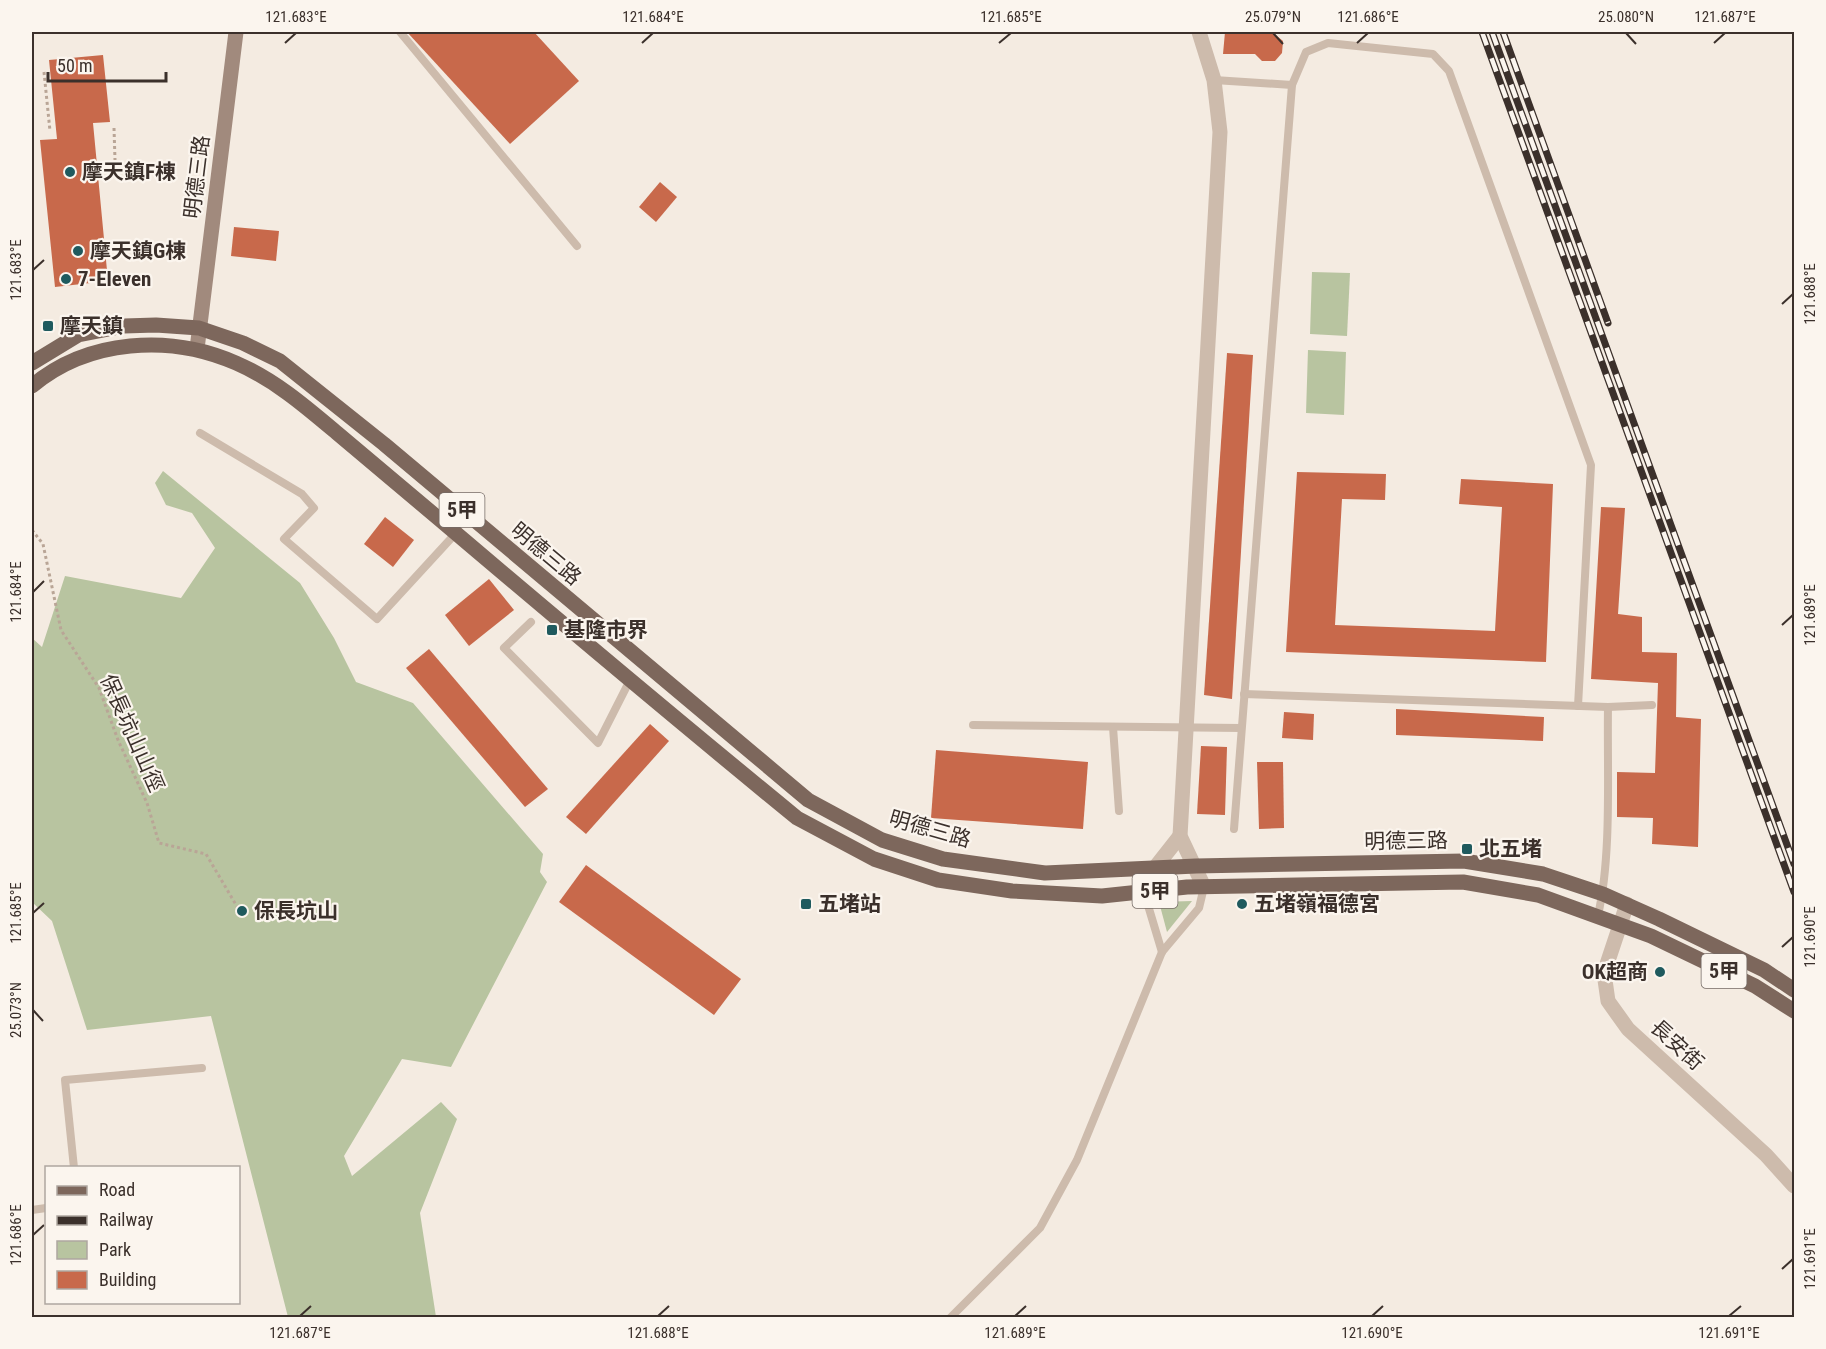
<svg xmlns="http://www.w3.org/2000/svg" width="1826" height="1349" viewBox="0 0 1826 1349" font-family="'Roboto Condensed','Noto Sans TC',sans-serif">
<rect width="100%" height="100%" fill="#f4ebe1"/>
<!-- green -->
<g fill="#b8c4a0">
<path d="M1312,272l38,1 -3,63 -37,-2z"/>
<path d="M1308,350l38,2 -2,63 -38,-2z"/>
<path d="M163,471l137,112 34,55 22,44 57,21 130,151 -3,18 7,10 -96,185 -49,-8 -58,97 8,20 89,-74 16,17 -37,94 16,104h-148l-77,-301 -124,14 -35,-109 -20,-19v-264l10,9 23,-71 116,22 34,-50 -23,-35 -26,-8 -11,-22z"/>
<path d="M1192,901l-25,31 -8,-30z"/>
</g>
<!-- building -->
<g fill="#c8694b">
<path d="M407,32h127l45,49 -69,63z"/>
<path d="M1225,32h47l11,9 -1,12 -7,8h-13l-7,-7h-32z"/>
<path d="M103,55l7,67 -17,1 15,158 -53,6 -15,-147 17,-1 -8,-79z"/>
<path d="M660,182l17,15 -21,25 -17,-15z"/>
<path d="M234,227l45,4 -3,30 -45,-5z"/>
<path d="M1227,353l26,2 -21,344 -28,-4z"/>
<path d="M1297,472l89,2 -1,26 -43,-1 -7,126 160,6 7,-124 -43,-3 2,-25 92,5 -7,178 -260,-10z"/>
<path d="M1601,507l24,1 -7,106 24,3v35l35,1 -1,64 25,2 -3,128 -46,-3 1,-26 -36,-1v-45l38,1 3,-90 -67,-4z"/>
<path d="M385,517l29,23 -21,27 -29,-23z"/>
<path d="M489,579l25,31 -45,36 -24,-31z"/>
<path d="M429,649l119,140 -23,18 -119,-139z"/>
<path d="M1396,709l148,8 -1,24 -147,-6z"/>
<path d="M1284,712l30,2 -1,26 -31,-2z"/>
<path d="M650,724l19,17 -83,93 -20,-17z"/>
<path d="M1201,746l26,1 -2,68 -28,-1z"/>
<path d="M936,750l152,12 -5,67 -152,-11z"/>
<path d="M1257,762h26l1,66 -25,1z"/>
<path d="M586,865l155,114 -27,36 -155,-113z"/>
</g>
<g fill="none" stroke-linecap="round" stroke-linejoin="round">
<!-- path -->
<g stroke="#b9a596" stroke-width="3" stroke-dasharray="3 3" stroke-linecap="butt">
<path d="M44,72l6,59"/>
<path d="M114,128l1,32"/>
<path d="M32,530l11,14 18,86 38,58 19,52 29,63 12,40 47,11 36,61"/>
</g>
<!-- lane -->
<g stroke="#cdbbac" stroke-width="8">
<path d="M400,32l177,214"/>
<path d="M1214,80l78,5 -58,744"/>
<path d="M1292,85l14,-33 22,-9 105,11 16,17 142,394 -13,241"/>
<path d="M200,433l102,61 12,14 -30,31 93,80 79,-86"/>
<path d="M531,622l-27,26 94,95 32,-63"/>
<path d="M1244,694l364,13 44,-2"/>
<path d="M973,725l268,3"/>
<path d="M1113,727l6,84"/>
<path d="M1144,892l18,60"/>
<path d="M1598,915c14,-60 9,-145 10,-208"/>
<path d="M74,1168l-9,-88 137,-12"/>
<path d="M32,1210l14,-2"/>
<path d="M950,1318l90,-90 37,-68 85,-208 37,-44 5,-21"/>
</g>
<!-- street -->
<g stroke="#cdbbac" stroke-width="15">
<path d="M1199,32l15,48 6,52 -40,704 24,51"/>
<path d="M1144,892l10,-23 26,-33"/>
<path d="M1627,904l-23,69 4,28 20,28 138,126 28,31"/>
</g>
<!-- secondary -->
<path stroke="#a18a7d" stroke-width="15" d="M197,349l39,-317"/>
<!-- primary -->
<g stroke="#7d675c" stroke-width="15">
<path d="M32,363l46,-28 46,-9 32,-1 43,3 44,15 37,18 104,83 424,356 74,40 61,19 102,14 151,-7 268,-5 79,13 60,20 56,25 105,51 30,20"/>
<path d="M32,386c56,-47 138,-52 204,-23 39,17 69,43 101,70 33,28 67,56 101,85 119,101 238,201 359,300l77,41 64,21 74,11 90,5 85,-9 276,-5 75,13 113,41 104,50 39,25"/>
</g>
<!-- rail casing -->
<g stroke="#3b302b" stroke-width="7">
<g id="rail">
<path d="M1482,32l312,860"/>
<path d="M1492,32l302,832"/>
<path d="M1503,32l105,291"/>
</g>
</g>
<!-- rail -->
<use href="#rail" stroke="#fbf5ee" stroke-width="4.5" stroke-dasharray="14" stroke-linecap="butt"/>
</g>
<!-- ticks -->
<path fill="none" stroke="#3b302b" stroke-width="2" d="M1273,33l10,11M1626,33l10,11M285,43l11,-10M642,43l11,-10M999,43l12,-10M1357,43l11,-10M1714,43l11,-10M33,270l11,-10M1782,304l11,-10M33,592l11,-11M1782,625l11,-10M33,913l11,-10M1782,947l11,-10M33,1010l10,11M33,1235l11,-10M1782,1269l11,-10M300,1316l11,-10M658,1316l11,-10M1015,1316l11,-10M1372,1316l11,-10M1729,1316l12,-10"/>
<!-- markers -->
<g fill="#1f5a5e" stroke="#fbf5ee" stroke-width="2">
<circle cx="70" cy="172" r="6"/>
<circle cx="78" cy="251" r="6"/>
<circle cx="66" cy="279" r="6"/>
<rect x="42" y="320" width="12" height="12" rx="3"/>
<rect x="546" y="624" width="12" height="12" rx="3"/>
<rect x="1461" y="843" width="12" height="12" rx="3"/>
<rect x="800" y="898" width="12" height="12" rx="3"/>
<circle cx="1242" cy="904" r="6"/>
<circle cx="242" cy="911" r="6"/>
<circle cx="1660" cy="972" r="6"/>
</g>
<g text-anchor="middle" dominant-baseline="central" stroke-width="4.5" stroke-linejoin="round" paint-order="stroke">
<!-- shield labels -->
<g fill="#fbf5ee" stroke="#756b66" stroke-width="1.5">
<rect x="439.5" y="493" width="45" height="34" rx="4.5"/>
<rect x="1132.5" y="874" width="45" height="34" rx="4.5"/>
<rect x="1701.5" y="954" width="45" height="34" rx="4.5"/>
</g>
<g font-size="20" font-weight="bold" fill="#3b302b">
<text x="462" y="510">5甲</text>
<text x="1155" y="891">5甲</text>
<text x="1724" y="971">5甲</text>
</g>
<!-- poi labels -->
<g font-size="21" font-weight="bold" fill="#3b302b" stroke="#fbf5ee" text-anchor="start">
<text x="82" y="172">摩天鎮F棟</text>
<text x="90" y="251">摩天鎮G棟</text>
<text x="78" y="279">7-Eleven</text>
<text x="60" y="326">摩天鎮</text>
<text x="564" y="630">基隆市界</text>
<text x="1479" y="849">北五堵</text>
<text x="818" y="904">五堵站</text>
<text x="1254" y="904">五堵嶺福德宮</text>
<text x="254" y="911">保長坑山</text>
<text x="1648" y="972" text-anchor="end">OK超商</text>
</g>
<!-- street labels -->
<g font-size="21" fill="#3b302b" stroke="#fbf5ee">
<text transform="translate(197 177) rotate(-83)">明德三路</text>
<text transform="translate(546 554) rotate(40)">明德三路</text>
<text transform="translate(132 733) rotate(66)">保長坑山山徑</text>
<text transform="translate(930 829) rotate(16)">明德三路</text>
<text transform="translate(1406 841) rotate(-1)">明德三路</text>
<text transform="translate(1677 1045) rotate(42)">長安街</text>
</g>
</g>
<!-- border -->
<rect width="1826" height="1349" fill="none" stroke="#fbf5ee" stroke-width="66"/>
<!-- legend -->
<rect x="45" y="1166" width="195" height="138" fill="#fbf5ee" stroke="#aea6a0" stroke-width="1.5"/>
<rect x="57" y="1186" width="30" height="9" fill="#7d675c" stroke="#aea6a0" stroke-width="1.5"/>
<text x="99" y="1196" font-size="18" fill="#3b302b">Road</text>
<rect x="57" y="1216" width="30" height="9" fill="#3b302b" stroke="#aea6a0" stroke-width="1.5"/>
<text x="99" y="1226" font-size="18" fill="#3b302b">Railway</text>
<rect x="57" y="1241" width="30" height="18" fill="#b8c4a0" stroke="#aea6a0" stroke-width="1.5"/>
<text x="99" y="1256" font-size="18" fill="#3b302b">Park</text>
<rect x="57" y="1271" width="30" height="18" fill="#c8694b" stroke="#aea6a0" stroke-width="1.5"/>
<text x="99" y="1286" font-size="18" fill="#3b302b">Building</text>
<!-- scale -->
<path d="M48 72v9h118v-9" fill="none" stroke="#3b302b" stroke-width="3"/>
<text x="57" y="72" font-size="18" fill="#3b302b" stroke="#fbf5ee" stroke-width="4.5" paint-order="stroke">50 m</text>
<rect x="33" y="33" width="1760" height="1283" fill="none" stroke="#3b302b" stroke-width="2"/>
<g font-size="15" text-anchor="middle" fill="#3b302b">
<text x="296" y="22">121.683°E</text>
<text x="653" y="22">121.684°E</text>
<text x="1011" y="22">121.685°E</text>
<text x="1273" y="22">25.079°N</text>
<text x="1368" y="22">121.686°E</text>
<text x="1626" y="22">25.080°N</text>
<text x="1725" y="22">121.687°E</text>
<text transform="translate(16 270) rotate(-90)" y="5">121.683°E</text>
<text transform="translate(1810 294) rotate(-90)" y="5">121.688°E</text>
<text transform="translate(16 592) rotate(-90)" y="5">121.684°E</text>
<text transform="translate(1810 615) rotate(-90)" y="5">121.689°E</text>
<text transform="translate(16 913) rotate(-90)" y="5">121.685°E</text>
<text transform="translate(1810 937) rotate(-90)" y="5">121.690°E</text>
<text transform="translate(16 1010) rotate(-90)" y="5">25.073°N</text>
<text transform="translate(16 1235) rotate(-90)" y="5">121.686°E</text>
<text transform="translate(1810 1259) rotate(-90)" y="5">121.691°E</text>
<text x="300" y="1338">121.687°E</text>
<text x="658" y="1338">121.688°E</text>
<text x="1015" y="1338">121.689°E</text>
<text x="1372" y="1338">121.690°E</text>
<text x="1729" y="1338">121.691°E</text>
</g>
</svg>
